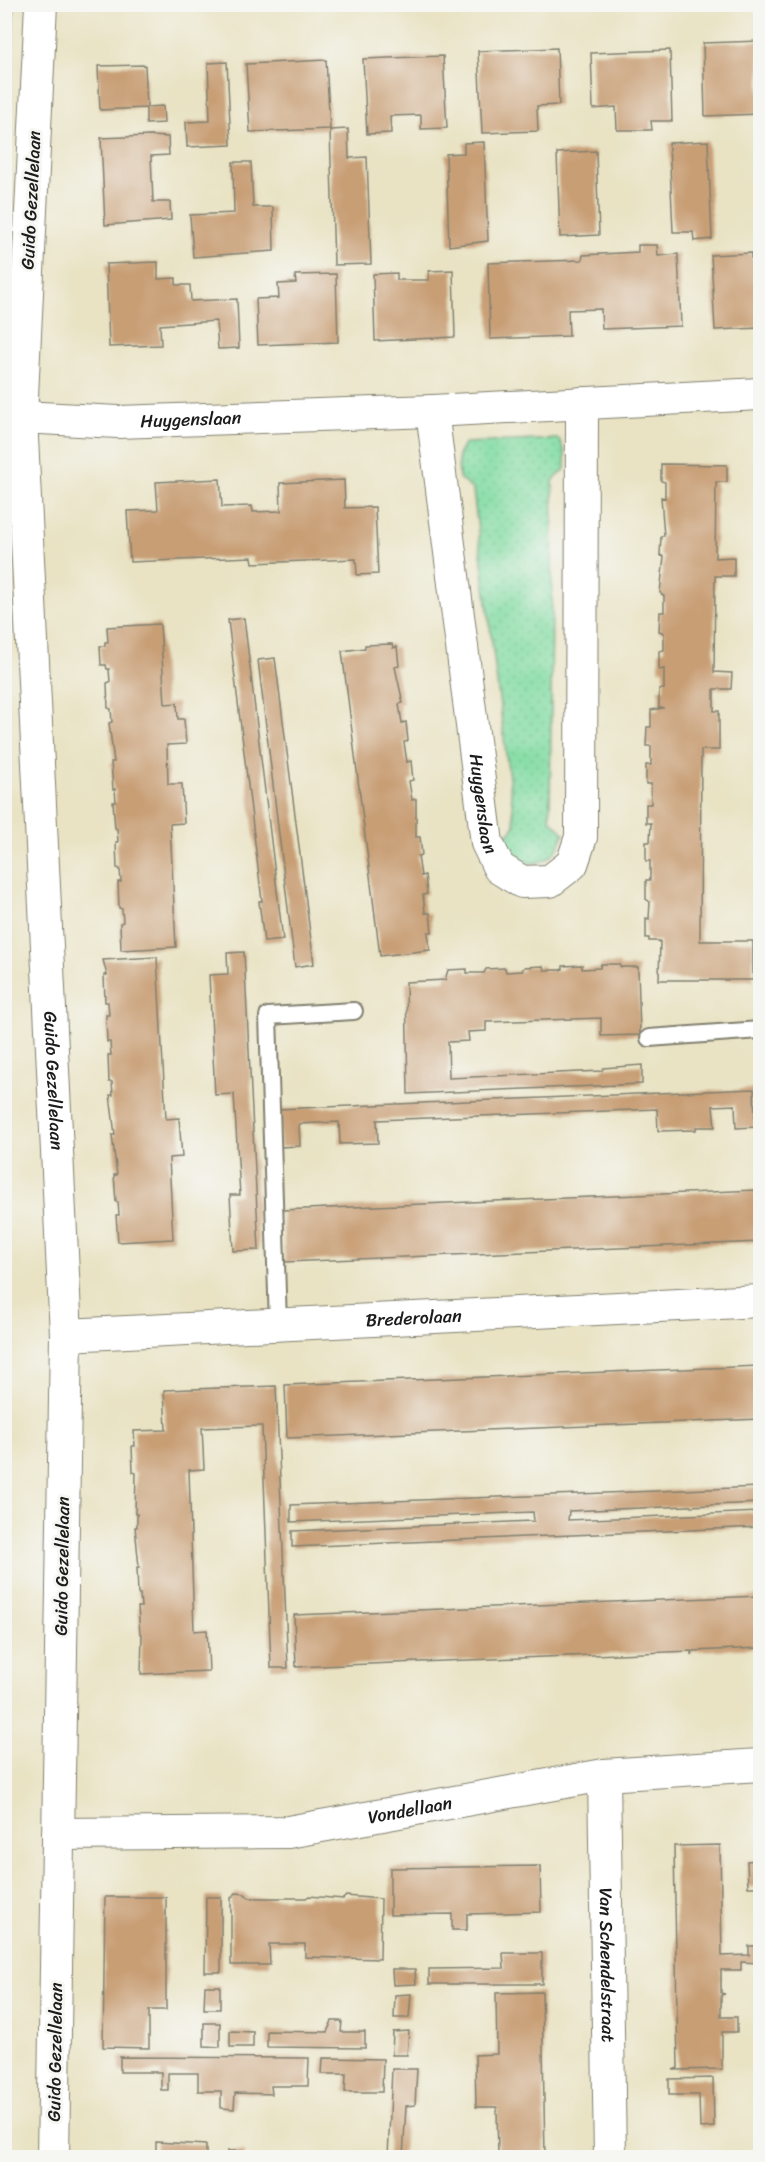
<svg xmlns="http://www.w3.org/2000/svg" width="765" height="2162" viewBox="0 0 765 2162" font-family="Sriracha,sans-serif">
<defs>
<pattern id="grass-dots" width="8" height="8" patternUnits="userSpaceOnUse" patternTransform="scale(1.5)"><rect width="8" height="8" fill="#81dca2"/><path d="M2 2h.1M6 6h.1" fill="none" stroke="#6fbc8b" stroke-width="1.8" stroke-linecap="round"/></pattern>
</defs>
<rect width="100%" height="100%" fill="#f6f6f2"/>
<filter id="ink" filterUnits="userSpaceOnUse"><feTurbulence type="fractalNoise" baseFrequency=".0167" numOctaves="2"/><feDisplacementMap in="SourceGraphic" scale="12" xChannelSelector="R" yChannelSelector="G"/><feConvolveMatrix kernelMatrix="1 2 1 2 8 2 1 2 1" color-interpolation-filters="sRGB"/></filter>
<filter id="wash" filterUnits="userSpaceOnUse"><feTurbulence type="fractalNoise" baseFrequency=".008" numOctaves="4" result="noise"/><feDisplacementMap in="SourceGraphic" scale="24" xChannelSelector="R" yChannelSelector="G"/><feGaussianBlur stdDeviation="1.35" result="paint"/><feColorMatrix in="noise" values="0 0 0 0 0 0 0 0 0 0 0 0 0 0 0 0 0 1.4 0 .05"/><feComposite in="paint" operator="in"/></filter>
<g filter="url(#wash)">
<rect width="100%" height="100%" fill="#e9e3c4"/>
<!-- grass -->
<g fill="url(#grass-dots)" stroke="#4e7c5f" stroke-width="1.5">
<path d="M5,4l9,1 -9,142 -1,-142z"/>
<path d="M559,439l6,14v16l-12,12 -3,338 14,14c-9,35 -45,42 -60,6l11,-13 -42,-336 -14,-12 -1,-22 7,-13z"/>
</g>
<g id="blocks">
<!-- building -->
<g fill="#c89e75">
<path d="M760,41v73l-55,2 -2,-73z"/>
<path d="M557,48l2,57 -22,1 1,25 -56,2 -4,-82z"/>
<path d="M670,50l2,71h-21l1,9h-35l-1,-23 -23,2 -2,-56z"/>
<path d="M443,56l4,72 -26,1v-14l-31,1 1,17 -24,1 -4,-75z"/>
<path d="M326,60l4,69 -80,3 -4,-68z"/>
<path d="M227,62l4,83 -44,2 -1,-25 24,-1 -2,-58z"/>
<path d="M145,65l2,42 16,-1 1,17 -18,1v-16l-46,2 -2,-44z"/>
<path d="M348,129l1,29 18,-1 4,107 -37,1 -4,-135z"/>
<path d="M151,136l17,1 1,18 -18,1 2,46h17l1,18 -66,5 -4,-87z"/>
<path d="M708,141l4,98 -18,2 -1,-9h-20l-4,-89z"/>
<path d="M484,142l4,99 -39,5 -3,-92 18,-1v-10z"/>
<path d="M596,151l3,84 -39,2 -3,-84z"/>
<path d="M233,162h18l2,45h20l1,44 -81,6 -3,-42 44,-2z"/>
<path d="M638,245h19l1,11 20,-2 3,72 -79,3 -1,-20 -33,1 1,26 -79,3 -2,-76 94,-3 1,-5 55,-3z"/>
<path d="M751,253v5l9,-1v71l-45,2 -4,-75z"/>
<path d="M158,262v17l18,-1v7h14l1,16 46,-2 2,49 -21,1 -2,-28 -56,4 1,20 -52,2 -3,-83z"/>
<path d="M453,270l2,67 -80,4 -2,-67 24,-1v7h32v-9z"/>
<path d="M336,274l2,68 -80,3 -2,-46 23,-1 -1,-14 18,-1 -1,-8z"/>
<path d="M661,464l66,1v17h-11l-1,76 19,-1v19h-19l-1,96 18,1 -1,16h-17v22h5v39h-18l-1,191h53v39h-94l1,-39h-11v-3h-3v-20l3,1 1,-17 -4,-3v-19h4v-19h-4v-19h4l1,-19h-5v-19h5v-20h-5v-19h5v-19h-5l1,-19h4v-17l13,-2h-5v-19h5v-20l-5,1v-19l5,-1v-17l-5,-2 1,-19h4v-16l-4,-3 4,-36 -4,-2 1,-19h3l-3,-39 4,1v-16l-4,-1z"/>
<path d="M220,479l2,28 30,-1 1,6 28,-1 -1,-28 64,-3 1,28 30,-1 3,67 -21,1 -1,-16 -103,4 -1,-6 -122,5 -3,-51 31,-1 -2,-28z"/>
<path d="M244,618l39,322 -19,2 -5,-41h3l-34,-281z"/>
<path d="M160,624l5,80 12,-1 1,16h6l2,25 -19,1 1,39h14l2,39 -14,1 6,123 -55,3 -1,-27 3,-1 -1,-13 -3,-1 -1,-26h3l-1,-13 -3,-1 -1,-26h2l-1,-13 -2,-1 -2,-26h3l-1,-13 -2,1 -2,-28h3l-5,-39 3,-1 -1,-13 -3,-1 -1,-25 3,-1 -1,-13h-2l-1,-4h-5l-1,-19h5v-4h3l-1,-15z"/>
<path d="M392,644l1,4 4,-1 2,19 -4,1 8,36 -4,1 3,19 4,-1 2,19 -4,1 3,20 4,-1 2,19 -4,1 3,19 4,-1v38h4l2,18 -4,1 3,20 4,-1 2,19 -4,1 2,18h5l2,19h-4l2,18 -50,6 -38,-305 23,-3v-3z"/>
<path d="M275,658l39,306 -19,3 -37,-307z"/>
<path d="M244,952l15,298 -26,1 -3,-56h10l-6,-101 -19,1 -6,-120 19,-1 -1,-21z"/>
<path d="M157,957l9,162 13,-1 3,39 -13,1 4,81 -55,3 -2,-27h3l-1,-13h-2l-2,-27h3l-5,-40h3l-5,-40h3l-1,-13h-3l-1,-27h3l-1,-13h-3l-1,-27h3l-1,-13h-3l-1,-27h3l-4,-15z"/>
<path d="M601,964h19v3h18l2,68 -39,1v-18l-115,4v9l-18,1 1,9 -21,1 1,36 153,-7 1,-3 39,-3v19l-234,10 -2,-112 39,-2 3,-10 19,-1v4h17l2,-4 19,-1 1,4 16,-1 2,-4 19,-1 1,4h16l3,-1v-3l19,-1v4l18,-1z"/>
<path d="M754,1089l1,38 -19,1 -1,-23 -22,1 2,21h-19v3l-38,1 -1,-22 -280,11 1,23 -38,1 -1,-22 -40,2 1,22 -20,1 -2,-38z"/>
<path d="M757,1190l3,52 -475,20 -3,-52z"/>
<path d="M760,1366v53l-473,19 -2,-53z"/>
<path d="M276,1386l12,282h-17l-9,-242h-3l-57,2 2,41 -15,1 5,161 13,-1 2,41 -68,3 1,-40h-2l-2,-27h3l-1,-13h-2l-1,-27h2l-4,-40h2v-13h-2l1,-41 -3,-1 -1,-26h3l-1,-15 32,-1 -2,-40z"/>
<path d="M760,1487v16l-191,8 -1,9 192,-8v15l-468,20v-16l242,-10 -1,-9 -242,10v-17z"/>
<path d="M760,1596v52l-67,3 -2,4v-4l-395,16 -2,-52z"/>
<path d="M720,1845l2,111 27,-1v-9h11v17l-19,-1v8h-20v23l4,1 -4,1v22h16v15h-15v37l-49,1 5,-2 -4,-222z"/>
<path d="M760,1860v27h-12l-1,-26z"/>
<path d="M540,1866l1,46 -74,2v16h-15v-16l-62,1v-47z"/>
<path d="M236,1893l9,1 4,4h57l3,-2 34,3 3,-3 35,3 -1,60 -75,-2v-13h-36l1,21h-39v-67z"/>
<path d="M105,1897h61v113h-17v38l-46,-1z"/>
<path d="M206,1897h15v75h-16z"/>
<path d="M503,1953h39v31h-113v-15l75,-1z"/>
<path d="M392,1969h23l1,15 -23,1z"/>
<path d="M205,1986h15v23h-16z"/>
<path d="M542,1992l3,165h-47l-1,-50h-21l-1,-52 22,-1 -1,-61z"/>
<path d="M411,1994l-2,24h-15l1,-23z"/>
<path d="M332,2021h10l-1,11h24v16l-98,-1v-16l60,1z"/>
<path d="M204,2023h16v24l-16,-1z"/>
<path d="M230,2031l23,1v15h-23z"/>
<path d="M409,2031l-2,24h-15l1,-23z"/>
<path d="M120,2057l189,1 -1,28h-37l1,8 -37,-1 -1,16 -13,-1v-17h-23v-18h-30v17h-7v-18h-41z"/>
<path d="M323,2058l60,1 -1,33h-37l1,-18h-24z"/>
<path d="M392,2069h25l-2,36 -9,1 -3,51h-15z"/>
<path d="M713,2078l1,49 -14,1 -1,-33h-30v-16z"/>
<path d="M156,2142l50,3v12h-50z"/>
<rect x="228" y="2151" width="16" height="6"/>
</g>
</g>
</g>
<g filter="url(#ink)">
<use href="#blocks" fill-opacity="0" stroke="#828070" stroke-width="1.5"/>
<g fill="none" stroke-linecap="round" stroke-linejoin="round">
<!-- service casing -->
<g stroke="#828070" stroke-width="20">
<g id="service">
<path d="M649,1038l111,-8"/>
<path d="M278,1324l-10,-308 86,-5"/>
</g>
</g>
<!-- minor casing -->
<g stroke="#828070" stroke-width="34">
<g id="minor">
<path id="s1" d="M41,4l-20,413 45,918 -13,823"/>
<path id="s2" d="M432,411l55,432 12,25 23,14 28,-1 22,-17 9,-27 1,-434"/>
<path id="s3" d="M21,417l97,5 314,-11 328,-17"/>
<path id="s4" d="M66,1335l694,-34"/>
<path id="s5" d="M604,1775l6,383"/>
<path id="s6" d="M58,1834l230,-2 316,-57 156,-10"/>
</g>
</g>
<!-- service -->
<use href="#service" stroke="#fff" stroke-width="16"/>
<!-- minor -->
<use href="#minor" stroke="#fff" stroke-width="32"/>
</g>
</g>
<g text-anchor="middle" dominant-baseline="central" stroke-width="6" stroke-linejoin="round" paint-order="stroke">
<!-- street labels -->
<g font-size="18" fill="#1c1c1c" stroke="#f6f6f2">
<text transform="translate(31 200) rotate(-87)">Guido Gezellelaan</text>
<text stroke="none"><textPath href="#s3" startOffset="170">Huygenslaan</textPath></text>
<text stroke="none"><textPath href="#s2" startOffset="396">Huygenslaan</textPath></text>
<text stroke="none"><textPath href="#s1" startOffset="1078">Guido Gezellelaan</textPath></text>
<text stroke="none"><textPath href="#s4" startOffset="348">Brederolaan</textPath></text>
<text transform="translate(62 1566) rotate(-89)">Guido Gezellelaan</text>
<text stroke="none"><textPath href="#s6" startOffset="354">Vondellaan</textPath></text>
<text stroke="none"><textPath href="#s5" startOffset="190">Van Schendelstraat</textPath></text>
<text transform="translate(55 2052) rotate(-89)">Guido Gezellelaan</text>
</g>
</g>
<!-- margin -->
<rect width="765" height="2162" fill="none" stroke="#f6f6f2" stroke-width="24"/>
</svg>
